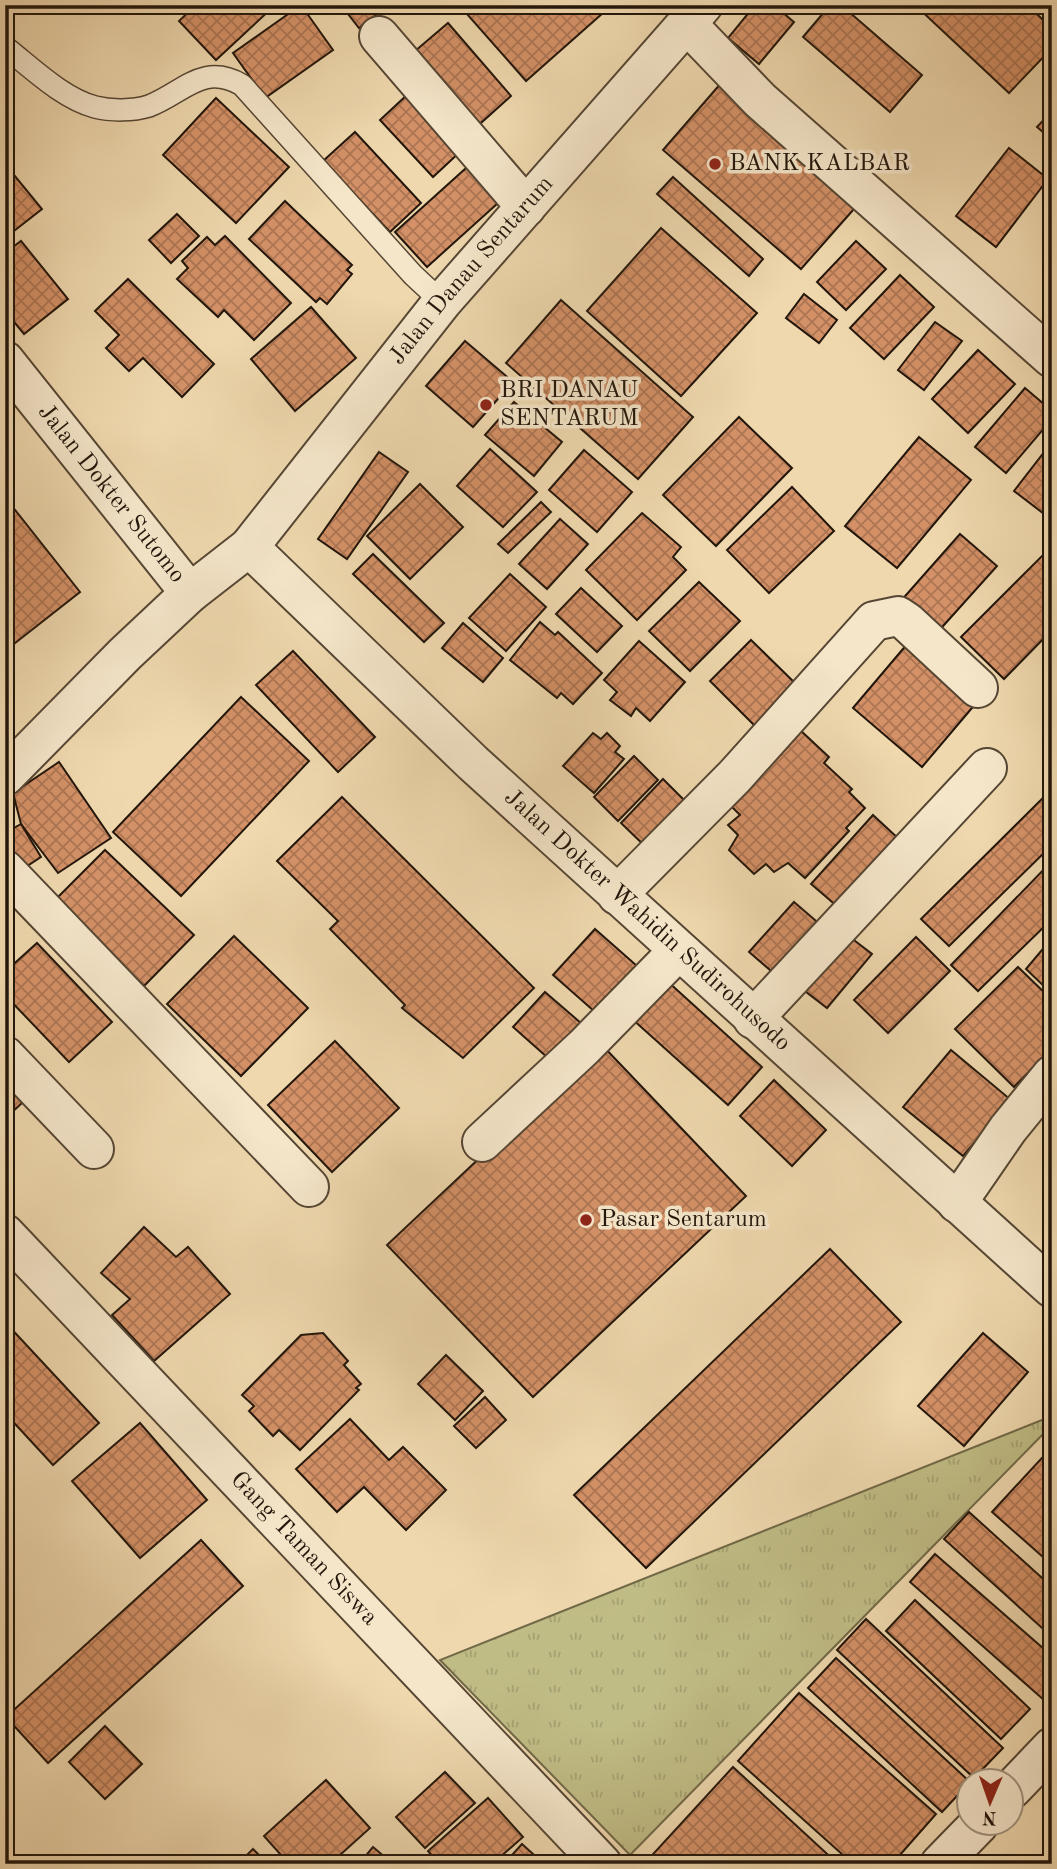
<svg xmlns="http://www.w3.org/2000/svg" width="1057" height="1869" viewBox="0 0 1057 1869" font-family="'Old Standard TT',serif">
<defs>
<pattern id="park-tufts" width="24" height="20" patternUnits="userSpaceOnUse" patternTransform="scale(1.75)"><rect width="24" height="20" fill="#c0bc85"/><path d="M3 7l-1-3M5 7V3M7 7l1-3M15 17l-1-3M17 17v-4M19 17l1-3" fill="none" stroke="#a5a172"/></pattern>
<pattern id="building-cross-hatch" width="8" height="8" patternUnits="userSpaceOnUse" patternTransform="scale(1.75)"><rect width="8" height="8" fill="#d49167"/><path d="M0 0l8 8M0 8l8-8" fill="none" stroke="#ac7553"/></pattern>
</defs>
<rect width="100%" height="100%" fill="#efd8ae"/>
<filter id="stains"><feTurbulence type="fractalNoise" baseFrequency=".00286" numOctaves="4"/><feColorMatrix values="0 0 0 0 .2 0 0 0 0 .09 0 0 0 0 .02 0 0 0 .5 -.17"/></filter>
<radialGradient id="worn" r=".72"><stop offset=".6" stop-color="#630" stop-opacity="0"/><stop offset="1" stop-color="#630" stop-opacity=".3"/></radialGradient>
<!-- park -->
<path fill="url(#park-tufts)" stroke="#716948" stroke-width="2" d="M1052,1416v9l-422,430 -190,-195z"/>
<!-- building -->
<g fill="url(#building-cross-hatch)" stroke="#22160b" stroke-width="2">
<path d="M196,5h76l1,2 -57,53 -37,-39z"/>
<path d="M301,5l32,45 -68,48 -32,-45z"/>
<path d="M341,5h48l-30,23z"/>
<path d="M459,5h153l-86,76z"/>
<path d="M755,5h19l20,17 -35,42 -31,-26z"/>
<path d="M830,5h11l81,70 -32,37 -87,-75z"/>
<path d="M915,5h112l25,23v20l-43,45z"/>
<path d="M448,23l63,73 -39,35 -64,-74z"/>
<path d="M722,82l139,119 -60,68 -138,-119z"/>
<path d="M408,94l53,57 -28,26 -53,-57z"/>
<path d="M216,98l73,69 -53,56 -73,-68z"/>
<path d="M1052,111v29l-15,-13z"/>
<path d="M355,132l66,71 -31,29 -67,-71z"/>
<path d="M1009,148l39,31 -52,68 -40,-31z"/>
<path d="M475,160l32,35 -80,72 -32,-35z"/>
<path d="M5,164l37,45 -37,29z"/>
<path d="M673,177l90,82 -14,17 -92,-82z"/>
<path d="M285,201l67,64 -5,5 5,4 -25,30 -7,-6 -4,4 -67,-63z"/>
<path d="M177,214l22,22 -28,27 -22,-23z"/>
<path d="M661,228l96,85 -76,83 -94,-85z"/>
<path d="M225,236l66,67 -37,37 -30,-30 -6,7 -41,-38 11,-11 -6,-7 25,-24 8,8z"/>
<path d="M21,241l47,58 -44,35 -19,-23v-58z"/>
<path d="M856,241l30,28 -40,41 -29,-28z"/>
<path d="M900,275l34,32 -50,52 -34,-31z"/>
<path d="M128,279l86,85 -32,33 -39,-39 -14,13 -23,-23 13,-13 -24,-24z"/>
<path d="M804,294l33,26 -18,23 -33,-25z"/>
<path d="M561,300l132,117 -55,62 -132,-116z"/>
<path d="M311,307l45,51 -61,53 -44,-52z"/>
<path d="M935,322l27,19 -38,49 -26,-20z"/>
<path d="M465,341l48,41 -40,45 -47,-41z"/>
<path d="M978,350l37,34 -47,49 -36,-34z"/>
<path d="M1025,388l27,23v8l-46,54 -31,-26z"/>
<path d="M514,402l48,40 -28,34 -49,-41z"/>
<path d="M739,417l53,51 -76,78 -53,-51z"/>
<path d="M919,437l52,43 -74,88 -52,-42z"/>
<path d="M1052,442v71l-4,4 -34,-26z"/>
<path d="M490,449l47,43 -34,35 -46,-41z"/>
<path d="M584,450l48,42 -35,40 -48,-42z"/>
<path d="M379,452l29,20 -61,87 -29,-20z"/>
<path d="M420,484l43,43 -53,52 -43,-43z"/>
<path d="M792,487l42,44 -65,62 -42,-43z"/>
<path d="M8,501l72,91 -75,59v-148z"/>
<path d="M541,502l10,10 -43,41 -10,-9z"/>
<path d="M642,513l39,34 -8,10 13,13 -49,50 -51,-50z"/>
<path d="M560,519l28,25 -41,45 -28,-25z"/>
<path d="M960,534l37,32 -62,69 -36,-32z"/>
<path d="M373,554l71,69 -20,19 -71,-68z"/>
<path d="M1044,554l8,7v69l-48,49 -43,-42z"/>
<path d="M510,574l36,33 -40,44 -37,-33z"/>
<path d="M699,582l41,39 -50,50 -41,-40z"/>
<path d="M581,588l41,38 -25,26 -41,-38z"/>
<path d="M540,622l15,13 3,-3 44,41 -29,31 -12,-11 -4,5 -47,-38z"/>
<path d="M463,623l40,35 -20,24 -41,-34z"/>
<path d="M751,640l46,45 -41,42 -46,-46z"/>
<path d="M639,641l46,41 -35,39 -14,-13 -5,8 -21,-16 7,-8 -13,-12z"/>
<path d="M908,643l69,59 -55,65 -69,-59z"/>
<path d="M293,651l82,86 -37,35 -82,-87z"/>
<path d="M241,697l68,64 -128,135 -68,-64z"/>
<path d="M799,729l30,28 -5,6 28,26 -3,3 16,16 -19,20 3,3 -44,47 -17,-15 -14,9 -8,-8 -12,10 -25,-24 9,-15 -10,-10 12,-10 -11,-11z"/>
<path d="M593,733l8,6 6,-6 13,13 -5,6 9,7 -30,34 -31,-27z"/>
<path d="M634,756l24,24 -40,41 -24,-24z"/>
<path d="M59,762l52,76 -53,35 -37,-49 -8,-31z"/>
<path d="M663,779l30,30 -43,42 -29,-28z"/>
<path d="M1052,789v56l-103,101 -28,-27z"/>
<path d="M342,797l192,191 -71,70 -61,-50 3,-3 -75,-76 8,-8 -61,-60z"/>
<path d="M873,815l27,25 -62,67 -27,-23z"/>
<path d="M21,824l20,33 -20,13 -16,-26v-11z"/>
<path d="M105,850l89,85 -50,51 -89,-86z"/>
<path d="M1052,861v58l-74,72 -27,-26z"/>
<path d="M5,886l16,17 -16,14z"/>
<path d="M794,902l28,24 -45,50 -28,-24z"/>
<path d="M595,929l50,44 -42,46 -50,-44z"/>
<path d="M846,934l26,20 -45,54 -26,-20z"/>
<path d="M234,936l74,72 -67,68 -74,-72z"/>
<path d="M916,937l34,34 -62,62 -34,-33z"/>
<path d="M1052,938v56l-26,-25z"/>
<path d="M37,943l75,79 -43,40 -64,-67v-23z"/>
<path d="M1018,967l34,33v49l-38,38 -59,-58z"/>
<path d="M666,980l96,87 -34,38 -97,-87z"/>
<path d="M545,992l44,38 -33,35 -43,-38z"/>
<path d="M335,1041l64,67 -67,64 -64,-67z"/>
<path d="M601,1044l145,152 -213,201 -146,-152z"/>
<path d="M951,1050l60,50 -48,56 -60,-49z"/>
<path d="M774,1080l52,50 -34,36 -52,-50z"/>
<path d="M5,1082l19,19 -19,18z"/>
<path d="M144,1227l32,30 12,-10 42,47 -76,67 -42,-46 18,-16 -29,-26z"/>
<path d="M830,1249l71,73 -255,246 -72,-73z"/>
<path d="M5,1322l94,101 -46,42 -48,-52z"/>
<path d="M323,1333l25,28 -4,4 17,19 -5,4 3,2 -59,60 -21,-20 -6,6 -24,-25 5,-5 -12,-11 59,-60z"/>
<path d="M983,1333l45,39 -64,74 -46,-40z"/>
<path d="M446,1355l37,36 -28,29 -37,-36z"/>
<path d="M485,1397l21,23 -30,28 -22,-22z"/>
<path d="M350,1419l39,41 14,-13 43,43 -40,40 -42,-43 -27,25 -41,-43z"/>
<path d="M140,1423l67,77 -67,58 -68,-77z"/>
<path d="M1052,1447v118l-60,-53z"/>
<path d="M969,1512l83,75v50l-108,-98z"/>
<path d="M201,1540l42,46 -195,177 -42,-46z"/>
<path d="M935,1554l117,102v38l-7,7 -135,-119z"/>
<path d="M915,1600l115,109 -29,30 -115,-108z"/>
<path d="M866,1619l137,129 -29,30 -137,-128z"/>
<path d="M836,1658l134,124 -28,30 -134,-124z"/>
<path d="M799,1693l137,121 -44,50h-39l-115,-103z"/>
<path d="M105,1726l37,38 -37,35 -36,-37z"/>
<path d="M733,1767l105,97h-194z"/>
<path d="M445,1772l30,31 -50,45 -29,-31z"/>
<path d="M326,1780l44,48 -40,36h-41l-25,-28z"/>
<path d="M488,1798l35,39 -31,27h-53l-11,-13z"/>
<path d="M522,1844l22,20h-40z"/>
<path d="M373,1847l20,17h-34z"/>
<path d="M253,1849l15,15h-30z"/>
</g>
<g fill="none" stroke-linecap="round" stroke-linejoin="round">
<!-- service casing -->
<g stroke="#554634" stroke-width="24">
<path id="service" d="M5,47c27,21 57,51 90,60 16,4 38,4 54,-1 34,-13 54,-44 93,-21l171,190 29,27"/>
</g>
<!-- minor casing -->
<g stroke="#554634" stroke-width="42">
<g id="minor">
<path d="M687,24l73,76 292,258"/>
<path d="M379,36l147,171"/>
<path d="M5,870l304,317"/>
<path d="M617,895l118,-119 139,-155 24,-5 9,6 71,66"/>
<path d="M753,1019l234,-251"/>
<path d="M5,1056l89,93"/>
<path d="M482,1142l102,-95 94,-96"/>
<path d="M957,1203l51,-74 44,-54"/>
<path id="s1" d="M5,1234l597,630"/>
<path d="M1012,1789l40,-42"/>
<path d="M940,1864l39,-40"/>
</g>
</g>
<!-- tertiary casing -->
<g stroke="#554634" stroke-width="42">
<g id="tertiary">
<path id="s2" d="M5,361l185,232"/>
<path id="s3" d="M249,547l224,216 579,525"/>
<path id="s4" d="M5,776l120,-122 65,-61 59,-46 193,-245 261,-297"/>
</g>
</g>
<!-- service -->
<use href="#service" stroke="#f5e6ca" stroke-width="21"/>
<!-- minor -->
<use href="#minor" stroke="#f5e6ca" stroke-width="38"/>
<!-- tertiary -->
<use href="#tertiary" stroke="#f5e6ca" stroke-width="38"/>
</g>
<!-- markers -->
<g fill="#8f2418" stroke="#f5e6ca" stroke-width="2.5">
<circle cx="715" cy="164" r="7"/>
<circle cx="486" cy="405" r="7"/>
<circle cx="586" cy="1220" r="7"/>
</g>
<g text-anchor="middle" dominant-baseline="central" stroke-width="7" stroke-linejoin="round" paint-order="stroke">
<!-- poi labels -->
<g font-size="24" fill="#22160b" stroke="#f5e6ca" text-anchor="start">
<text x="729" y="164">BANK KALBAR</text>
<text x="500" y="391">BRI DANAU<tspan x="500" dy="28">SENTARUM</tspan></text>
<text x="600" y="1220">Pasar Sentarum</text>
</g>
<!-- street labels -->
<g font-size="24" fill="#22160b" stroke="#f5e6ca">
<text stroke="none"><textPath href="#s4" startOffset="690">Jalan Danau Sentarum</textPath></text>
<text stroke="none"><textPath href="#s2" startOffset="170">Jalan Dokter Sutomo</textPath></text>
<text stroke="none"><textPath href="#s3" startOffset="546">Jalan Dokter Wahidin Sudirohusodo</textPath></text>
<text stroke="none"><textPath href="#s1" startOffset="434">Gang Taman Siswa</textPath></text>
</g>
</g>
<!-- margin -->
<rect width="1057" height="1869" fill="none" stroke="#efd8ae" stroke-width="28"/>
<rect x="7" y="7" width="1043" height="1855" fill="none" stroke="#22160b" stroke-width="3.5"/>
<rect x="14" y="14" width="1029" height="1841" fill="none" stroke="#22160b" stroke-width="2"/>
<!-- north arrow -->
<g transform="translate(990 1802) rotate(182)"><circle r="33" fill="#f5e6ca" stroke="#a1937e" stroke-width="2"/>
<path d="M0-5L12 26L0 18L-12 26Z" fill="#8f2418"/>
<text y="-10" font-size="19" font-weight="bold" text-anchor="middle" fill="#22160b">N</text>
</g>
<rect width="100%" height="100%" filter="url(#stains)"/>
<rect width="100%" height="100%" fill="url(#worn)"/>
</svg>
